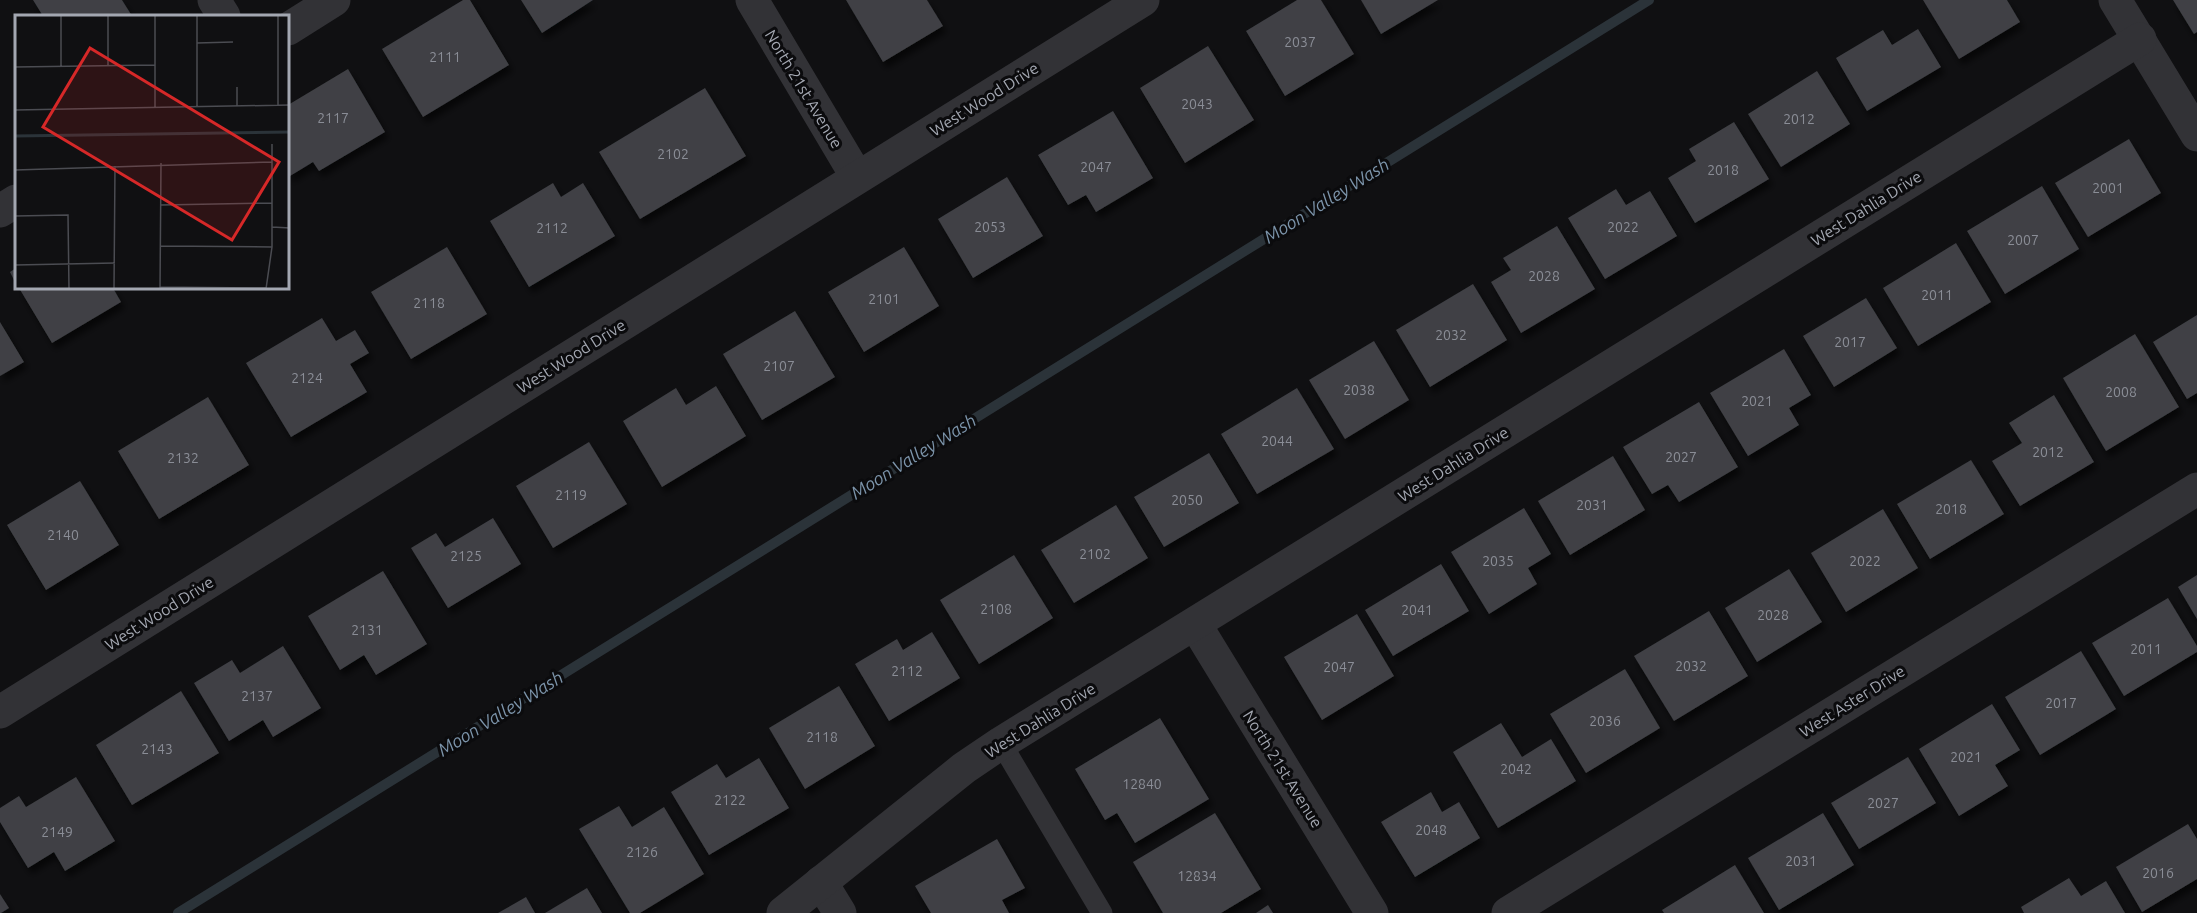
<svg xmlns="http://www.w3.org/2000/svg" width="2197" height="913" viewBox="0 0 2197 913" font-family="Ubuntu,sans-serif">
<defs>
<filter id="shadow"><feDropShadow dx="3.5" dy="6" stdDeviation="3" flood-color="#0009"/></filter>
</defs>
<rect width="100%" height="100%" fill="#101012"/>
<g fill="none" stroke-linecap="round" stroke-linejoin="round">
<!-- stream -->
<path stroke="#2b3339" stroke-width="10" d="M178,913l1471,-913"/>
</g>
<!-- building -->
<g fill="#3f4045" filter="url(#shadow)">
<path d="M33,0h89l10,16h-89z"/>
<path d="M463,0h7l39,65 -86,52 -41,-68z"/>
<path d="M521,0h72l-51,33z"/>
<path d="M846,0h81l16,26 -60,36z"/>
<path d="M1297,0h24l33,54 -69,42 -39,-65z"/>
<path d="M1361,0h77l-57,34z"/>
<path d="M1923,0h84l13,22 -61,37z"/>
<path d="M2173,0h24v32l-3,2z"/>
<path d="M1918,29l23,38 -74,44 -31,-53 47,-28 9,15z"/>
<path d="M1208,46l46,74 -69,43 -45,-75z"/>
<path d="M348,69l37,63 -66,39 -6,-9 -23,14 -2,-3v-68z"/>
<path d="M1817,71l33,53 -69,43 -33,-53z"/>
<path d="M705,88l41,68 -106,63 -41,-67z"/>
<path d="M1113,111l40,67 -57,34 -10,-17 -18,10 -30,-50z"/>
<path d="M1734,122l35,57 -74,44 -27,-45 28,-17 -7,-12z"/>
<path d="M2129,139l32,54 -73,44 -33,-54z"/>
<path d="M1007,177l36,59 -70,42 -35,-59z"/>
<path d="M553,183l8,14 22,-14 32,53 -86,51 -39,-66z"/>
<path d="M2042,186l37,63 -74,45 -38,-63z"/>
<path d="M1616,189l10,16 24,-14 27,45 -72,43 -37,-61z"/>
<path d="M1557,226l38,63 -74,44 -30,-51 20,-12 -8,-12z"/>
<path d="M1956,243l35,59 -73,44 -35,-58z"/>
<path d="M447,247l40,67 -76,45 -40,-67z"/>
<path d="M904,247l35,59 -75,46 -36,-60z"/>
<path d="M16,268v16l-6,-12z"/>
<path d="M1473,284l34,56 -77,47 -34,-57z"/>
<path d="M19,288h94l8,14 -69,41z"/>
<path d="M1866,298l31,50 -63,39 -31,-51z"/>
<path d="M795,311l40,66 -73,43 -39,-66z"/>
<path d="M2197,315v78l-10,6 -34,-57z"/>
<path d="M322,318l14,23 19,-11 14,23 -19,11 17,28 -76,45 -45,-74z"/>
<path d="M0,322l24,40 -24,14z"/>
<path d="M2135,334l44,73 -73,44 -43,-73z"/>
<path d="M1374,341l35,59 -64,39 -36,-59z"/>
<path d="M1784,349l27,46 -22,13 10,17 -51,31 -38,-63z"/>
<path d="M716,386l30,50 -84,51 -39,-66 53,-33 10,17z"/>
<path d="M1297,388l37,61 -77,45 -36,-60z"/>
<path d="M2054,395l40,67 -74,44 -28,-45 30,-18 -13,-20z"/>
<path d="M208,397l41,68 -90,54 -41,-68z"/>
<path d="M1699,402l39,65 -59,35 -11,-17 -16,9 -29,-47z"/>
<path d="M589,442l38,62 -74,44 -37,-62z"/>
<path d="M1209,453l30,50 -75,44 -30,-50z"/>
<path d="M1613,456l32,54 -75,45 -32,-54z"/>
<path d="M1971,460l33,54 -74,45 -33,-55z"/>
<path d="M80,481l39,64 -73,45 -39,-65z"/>
<path d="M1116,505l32,53 -74,45 -33,-53z"/>
<path d="M1524,508l27,46 -23,14 9,16 -48,30 -38,-62z"/>
<path d="M1883,509l35,59 -72,44 -35,-59z"/>
<path d="M493,518l28,46 -73,44 -37,-60 25,-15 9,14z"/>
<path d="M1014,555l39,63 -74,46 -39,-64z"/>
<path d="M1441,564l28,47 -76,45 -28,-46z"/>
<path d="M1789,569l33,53 -65,40 -32,-54z"/>
<path d="M383,571l44,73 -51,31 -12,-20 -24,15 -32,-54z"/>
<path d="M2197,575v44l-19,-32z"/>
<path d="M2168,598l29,48v6l-73,44 -32,-53z"/>
<path d="M1709,611l39,65 -74,45 -40,-65z"/>
<path d="M1357,614l37,62 -72,44 -38,-63z"/>
<path d="M932,632l28,46 -71,43 -34,-57 42,-25 6,11z"/>
<path d="M283,646l38,62 -48,29 -10,-17 -34,21 -35,-58 38,-23 8,13z"/>
<path d="M2081,651l35,58 -76,46 -35,-58z"/>
<path d="M1625,669l35,59 -74,45 -36,-59z"/>
<path d="M839,686l36,60 -70,43 -36,-61z"/>
<path d="M181,691l38,62 -87,52 -36,-60z"/>
<path d="M1992,704l28,46 -25,15 13,21 -49,30 -40,-67z"/>
<path d="M1160,718l49,81 -74,44 -18,-30 -12,7 -30,-51z"/>
<path d="M1501,723l21,34 29,-18 25,42 -78,47 -45,-76z"/>
<path d="M1908,757l28,46 -77,46 -28,-46z"/>
<path d="M759,758l30,50 -80,47 -38,-63 46,-28 9,14z"/>
<path d="M76,777l39,64 -50,30 -11,-19 -26,16 -28,-46v-14l19,-12 7,11z"/>
<path d="M1431,792l11,20 17,-10 21,36 -65,39 -34,-55z"/>
<path d="M619,806l13,21 32,-20 40,67 -64,39h-10l-51,-84z"/>
<path d="M1215,813l46,76 -40,24h-58l-30,-51z"/>
<path d="M1823,813l31,52 -75,45 -31,-52z"/>
<path d="M2188,824l9,15v40l-55,33 -26,-45z"/>
<path d="M997,839l28,49 -23,12 7,13h-78l-16,-27z"/>
<path d="M1735,865l29,48h-100l-2,-3z"/>
<path d="M2069,878l12,18 25,-15 19,32h-101l-3,-6z"/>
<path d="M587,888l15,25h-57z"/>
<path d="M0,894l9,14 -8,5h-1z"/>
<path d="M526,897l9,16h-37z"/>
<path d="M1268,905l5,8h-17z"/>
</g>
<g fill="none" stroke-linecap="round" stroke-linejoin="round">
<!-- service -->
<path stroke="#323236" stroke-width="21" d="M1001,743l101,170"/>
<!-- minor -->
<g stroke="#323236" stroke-width="33">
<path d="M214,0l10,16"/>
<path d="M752,0l105,177"/>
<path d="M2115,0l82,135"/>
<path d="M288,29l46,-29"/>
<path d="M0,211l16,-10"/>
<path d="M1195,624l177,289"/>
<path d="M0,712l1143,-712"/>
<path d="M821,882l19,31"/>
<path d="M783,913l181,-145 37,-25 1139,-704"/>
<path d="M1508,913l689,-424"/>
</g>
</g>
<g text-anchor="middle" dominant-baseline="central" stroke-width="6" stroke-linejoin="round" paint-order="stroke">
<!-- number labels -->
<g font-size="14" fill="#8a8d96">
<text x="1300" y="42">2037</text>
<text x="445" y="57">2111</text>
<text x="1197" y="104">2043</text>
<text x="333" y="118">2117</text>
<text x="1799" y="119">2012</text>
<text x="673" y="154">2102</text>
<text x="1096" y="167">2047</text>
<text x="1723" y="170">2018</text>
<text x="2108" y="188">2001</text>
<text x="990" y="227">2053</text>
<text x="1623" y="227">2022</text>
<text x="552" y="228">2112</text>
<text x="2023" y="240">2007</text>
<text x="1544" y="276">2028</text>
<text x="1937" y="295">2011</text>
<text x="884" y="299">2101</text>
<text x="429" y="303">2118</text>
<text x="1451" y="335">2032</text>
<text x="1850" y="342">2017</text>
<text x="779" y="366">2107</text>
<text x="307" y="378">2124</text>
<text x="1359" y="390">2038</text>
<text x="2121" y="392">2008</text>
<text x="1757" y="401">2021</text>
<text x="1277" y="441">2044</text>
<text x="2048" y="452">2012</text>
<text x="1681" y="457">2027</text>
<text x="183" y="458">2132</text>
<text x="571" y="495">2119</text>
<text x="1187" y="500">2050</text>
<text x="1592" y="505">2031</text>
<text x="1951" y="509">2018</text>
<text x="63" y="535">2140</text>
<text x="1095" y="554">2102</text>
<text x="466" y="556">2125</text>
<text x="1498" y="561">2035</text>
<text x="1865" y="561">2022</text>
<text x="996" y="609">2108</text>
<text x="1417" y="610">2041</text>
<text x="1773" y="615">2028</text>
<text x="367" y="630">2131</text>
<text x="2146" y="649">2011</text>
<text x="1691" y="666">2032</text>
<text x="1339" y="667">2047</text>
<text x="907" y="671">2112</text>
<text x="257" y="696">2137</text>
<text x="2061" y="703">2017</text>
<text x="1605" y="721">2036</text>
<text x="822" y="737">2118</text>
<text x="157" y="749">2143</text>
<text x="1966" y="757">2021</text>
<text x="1516" y="769">2042</text>
<text x="1142" y="784">12840</text>
<text x="730" y="800">2122</text>
<text x="1883" y="803">2027</text>
<text x="1431" y="830">2048</text>
<text x="57" y="832">2149</text>
<text x="642" y="852">2126</text>
<text x="1801" y="861">2031</text>
<text x="2158" y="873">2016</text>
<text x="1197" y="876">12834</text>
</g>
<!-- street labels -->
<g font-size="16" fill="#a3a7b1" stroke="#0b0b0d">
<text transform="translate(804 89) rotate(59)">North 21st Avenue</text>
<text transform="translate(984 99) rotate(-32)">West Wood Drive</text>
<text transform="translate(1866 208) rotate(-32)">West Dahlia Drive</text>
<text transform="translate(571 356) rotate(-32)">West Wood Drive</text>
<text transform="translate(1453 464) rotate(-32)">West Dahlia Drive</text>
<text transform="translate(159 613) rotate(-32)">West Wood Drive</text>
<text transform="translate(1852 701) rotate(-32)">West Aster Drive</text>
<text transform="translate(1040 720) rotate(-32)">West Dahlia Drive</text>
<text transform="translate(1283 769) rotate(58)">North 21st Avenue</text>
</g>
<!-- water labels -->
<g font-size="18" font-style="italic" fill="#7c94aa" stroke="#0b0b0d">
<text transform="translate(1326 200) rotate(-32)">Moon Valley Wash</text>
<text transform="translate(913 456) rotate(-32)">Moon Valley Wash</text>
<text transform="translate(500 713) rotate(-32)">Moon Valley Wash</text>
</g>
</g>
<!-- overview -->
<g transform="translate(15 15)">
<rect width="274" height="274" fill="#101012"/>
<path fill="none" stroke="#2b3339" stroke-width="3" d="M0,121l275,-4"/>
<path fill="none" stroke="#4b4c52" stroke-width="1.5" d="M0,0v52M46,0v52M93,0v50M182,0v92M263,0v91M182,28l36,-1M0,52l140,-2M222,72v19M140,93v-93M0,95l275,-5M0,155l257,-8M146,190l111,-2M0,201l53,-1 1,74M257,212l18,1M146,231l111,1M0,250l100,-2M145,272l106,1M99,274l1,-123M145,274l1,-126M251,274l6,-42v-103"/>
<path fill="#d62828" fill-opacity="0.15" stroke="#d62828" stroke-width="3" d="M75,33l189,114 -47,78 -189,-113z"/>
<rect width="274" height="274" fill="none" stroke="#a3a7b1" stroke-width="3"/>
</g>
</svg>
